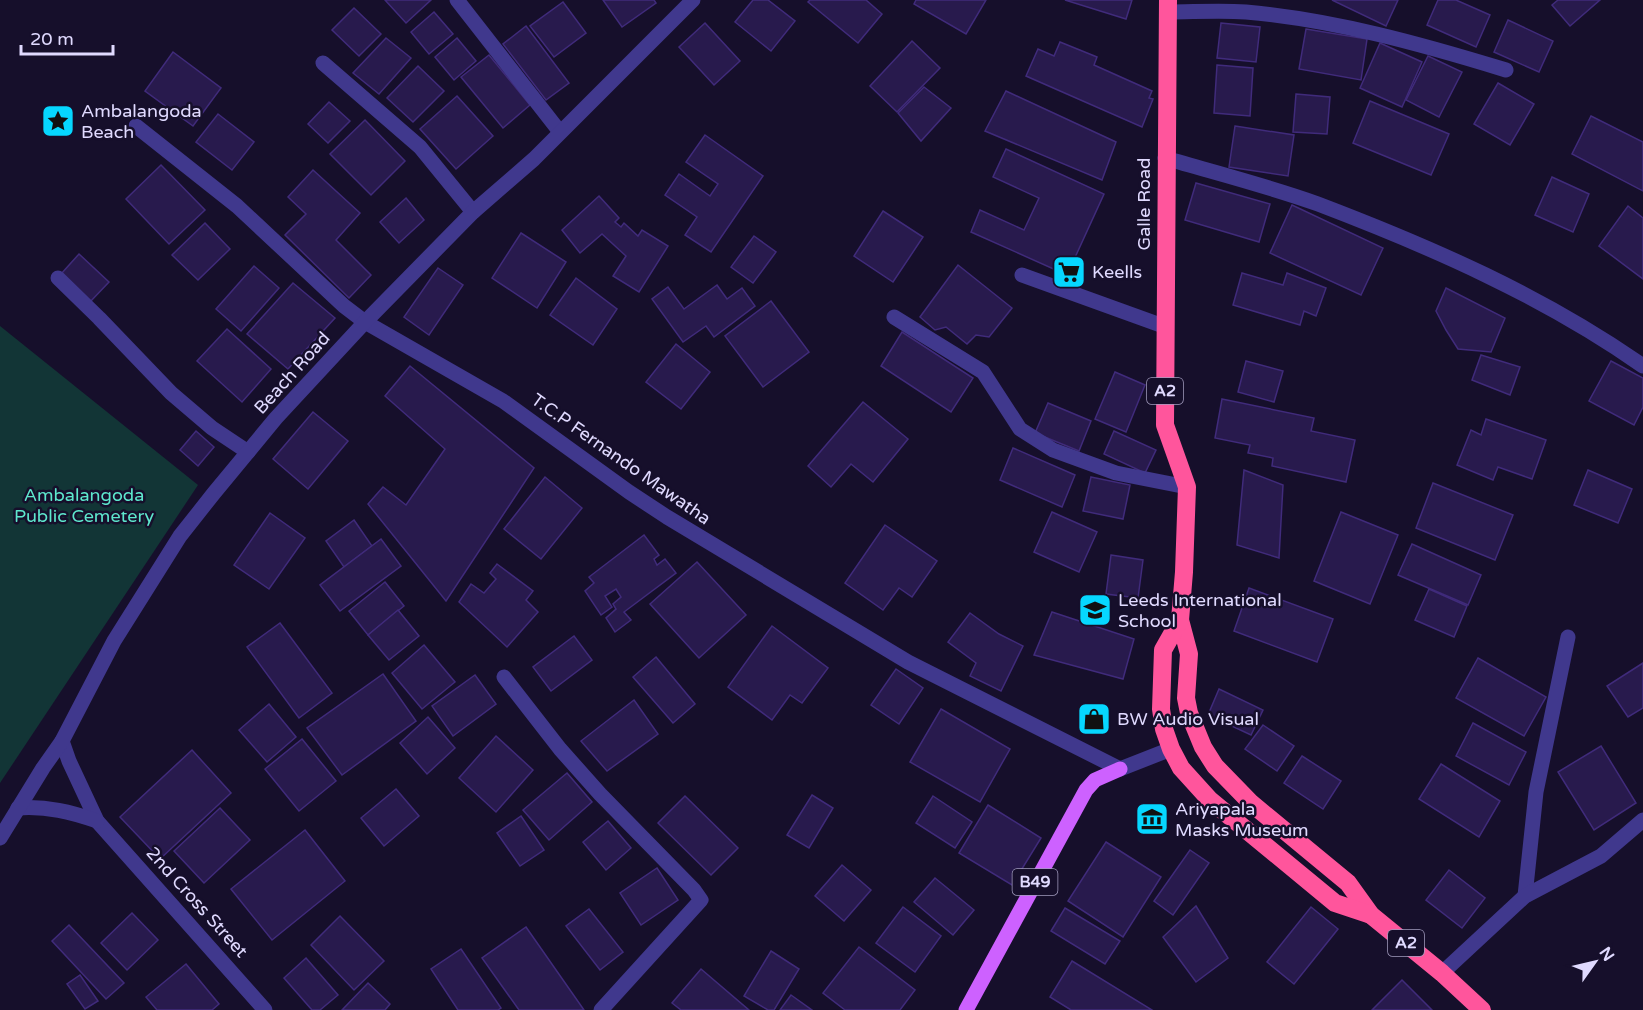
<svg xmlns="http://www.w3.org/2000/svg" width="1643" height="1010" viewBox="0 0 1643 1010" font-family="'Varela Round',sans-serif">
<rect width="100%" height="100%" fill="#160f2b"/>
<!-- green -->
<path fill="#123536" d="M0,326l198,159 -198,298z"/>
<!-- building -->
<g fill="#281a4d" stroke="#402b7b" stroke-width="1.5">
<path d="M385,0h46l-25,23z"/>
<path d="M603,0h51l2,3 -34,24z"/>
<path d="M753,0h15l27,21 -24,30 -36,-29z"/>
<path d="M810,0h56l16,14 -24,29 -50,-41z"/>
<path d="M916,0h70l-20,34 -52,-30z"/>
<path d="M1065,0h67l-6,19z"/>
<path d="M1332,0h66l-12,26z"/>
<path d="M1438,0h18l34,15 -14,32 -49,-22z"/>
<path d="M1558,0h42l-30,26 -18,-21z"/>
<path d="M563,2l23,31 -32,24 -24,-31z"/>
<path d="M354,8l27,26 -22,22 -27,-26z"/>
<path d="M434,12l19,22 -24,20 -18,-22z"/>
<path d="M1508,20l45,21 -14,31 -45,-20z"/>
<path d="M705,23l35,38 -26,24 -35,-38z"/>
<path d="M1221,23l39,4 -4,35 -39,-4z"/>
<path d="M526,26l43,57 -23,17 -43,-56z"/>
<path d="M1306,29l61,10 -6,41 -62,-11z"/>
<path d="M386,38l25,20 -32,36 -26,-21z"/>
<path d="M457,38l19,23 -22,19 -19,-23z"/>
<path d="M912,41l28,27 -43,44 -27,-26z"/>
<path d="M1060,42l37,15 -3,8 58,26 -3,7 4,1 -11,28 -116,-51 12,-27 16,7z"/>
<path d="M1380,43l42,19 -20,45 -42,-19z"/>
<path d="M173,52l48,36 -28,38 -48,-35z"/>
<path d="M489,55l41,50 -27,23 -42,-51z"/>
<path d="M1428,56l34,16 -23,45 -33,-17z"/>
<path d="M1217,65l36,3 -3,48 -36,-3z"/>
<path d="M418,66l26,25 -31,31 -26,-24z"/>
<path d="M1498,83l36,21 -24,41 -36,-21z"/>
<path d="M924,87l27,21 -30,33 -23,-28z"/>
<path d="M1006,91l110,51 -14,38 -117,-49z"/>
<path d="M1296,94l34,3 -3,37 -34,-2z"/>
<path d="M457,96l36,40 -37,33 -36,-40z"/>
<path d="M1370,101l79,33 -18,41 -78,-32z"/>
<path d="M329,102l21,19 -22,22 -20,-19z"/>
<path d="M218,114l36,28 -22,28 -36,-28z"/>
<path d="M1591,116l52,26v49l-71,-37z"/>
<path d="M365,120l40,41 -34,34 -41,-41z"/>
<path d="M1235,126l59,9 -6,41 -59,-9z"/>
<path d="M705,135l58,41 -52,76 -26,-17 12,-18 -32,-22 14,-21 31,22 8,-12 -32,-22z"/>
<path d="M1006,149l98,45 -37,81 -96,-43 9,-22 44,20 15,-32 -46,-21z"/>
<path d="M161,165l44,45 -36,34 -43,-45z"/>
<path d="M313,170l47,43 -24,27 35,35 -22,23 -64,-63 21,-21 -18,-17z"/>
<path d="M1552,177l37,17 -16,38 -38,-17z"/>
<path d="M1196,183l74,21 -11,38 -74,-22z"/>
<path d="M599,196l20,22 -4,4 6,5 3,-4 14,13 4,-6 26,16 -29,46 -26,-16 13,-20 -24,-22 -22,19 -18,-23z"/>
<path d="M406,198l18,22 -25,23 -19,-21z"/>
<path d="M1292,205l91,43 -22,47 -91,-42z"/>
<path d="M1628,206l15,12v61l-44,-33z"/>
<path d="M883,211l40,26 -30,45 -39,-26z"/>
<path d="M205,223l25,26 -32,31 -26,-25z"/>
<path d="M521,233l45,29 -29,46 -45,-30z"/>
<path d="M754,236l22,16 -23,31 -22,-16z"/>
<path d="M79,254l30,28 -19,20 -29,-28z"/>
<path d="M958,265l54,43 -23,29 -13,-2 -9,9 -21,-17 -11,3 -15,-13z"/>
<path d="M254,266l25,22 -38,43 -25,-22z"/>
<path d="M438,268l25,17 -34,50 -25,-18z"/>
<path d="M1242,273l41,12 4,-12 39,15 -10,28 -12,-5 -4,14 -67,-20z"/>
<path d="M576,278l41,31 -24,36 -43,-30z"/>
<path d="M293,283l42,35 -47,51 -41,-35z"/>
<path d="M717,285l10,14 15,-11 13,18 -41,31 -8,-11 -23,16 -31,-43 16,-12 16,22z"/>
<path d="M1446,288l59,30 -14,34 -33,-3 -12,-19 -10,-19z"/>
<path d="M771,301l38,51 -46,35 -38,-51z"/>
<path d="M227,329l44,40 -29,33 -45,-41z"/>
<path d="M902,332l71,46 -22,34 -70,-46z"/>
<path d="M676,344l34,28 -29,37 -35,-27z"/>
<path d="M1481,355l39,12 -10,28 -38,-15z"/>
<path d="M1246,361l37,10 -9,31 -36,-10z"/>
<path d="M1611,361l32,17v29l-9,18 -45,-24z"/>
<path d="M410,366l124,102 -88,133 -78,-97 15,-17 23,18 39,-56 -60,-53z"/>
<path d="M1115,372l30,13 -19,47 -31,-13z"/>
<path d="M1222,399l92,19 -3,13 44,9 -9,42 -74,-16 1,-8 -25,-5 2,-8 -35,-7z"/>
<path d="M863,402l45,37 -35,43 -22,-18 -20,23 -23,-21z"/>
<path d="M1048,403l43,18 -12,30 -44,-18z"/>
<path d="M313,412l35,29 -40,48 -35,-30z"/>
<path d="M1486,419l60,21 -14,39 -34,-12 -5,13 -36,-15 14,-35 10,5z"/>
<path d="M196,431l18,16 -16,19 -18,-16z"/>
<path d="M1114,431l42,19 -11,23 -41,-19z"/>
<path d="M1013,448l62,27 -13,32 -62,-27z"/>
<path d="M1244,470l39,15 -4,73 -42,-13z"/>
<path d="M1588,470l44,19 -14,34 -44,-18z"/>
<path d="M545,477l37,31 -41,51 -37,-30z"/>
<path d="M1091,477l39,8 -7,34 -40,-8z"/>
<path d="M1433,483l80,32 -18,45 -79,-32z"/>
<path d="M1052,512l45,20 -18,40 -45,-20z"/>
<path d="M1341,512l57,23 -28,69 -56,-23z"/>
<path d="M270,513l35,25 -36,51 -35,-24z"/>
<path d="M354,520l18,26 -28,21 -18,-26z"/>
<path d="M885,525l52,36 -25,36 -13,-9 -16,22 -38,-27z"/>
<path d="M644,535l15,20 -5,4 3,6 8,-6 11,14 -52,39 7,8 -16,12 -9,-14 10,-9 -3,-5 8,-7 -5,-8 -11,7 7,11 -11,8 -16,-24 9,-8 -5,-6z"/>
<path d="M381,539l20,27 -61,45 -20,-26z"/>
<path d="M1412,544l69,31 -13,30 -70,-30z"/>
<path d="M1111,555l32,5 -5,38 -32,-4z"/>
<path d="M697,562l49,53 -47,43 -49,-54z"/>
<path d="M497,564l36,27 -7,9 12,12 -31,35 -48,-45 12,-18 13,9 12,-14 -6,-6z"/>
<path d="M385,582l19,24 -36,29 -19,-24z"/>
<path d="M1249,588l84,31 -16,43 -83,-31z"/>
<path d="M1429,589l38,17 -13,31 -39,-17z"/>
<path d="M398,610l21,26 -30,24 -21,-25z"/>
<path d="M1052,612l82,27 -11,40 -89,-24z"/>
<path d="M970,613l29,21 24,12 -22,45 -31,-15 6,-13 -28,-21z"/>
<path d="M280,623l52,70 -33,25 -52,-71z"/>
<path d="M772,626l56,42 -26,35 -12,-8 -18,25 -44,-33z"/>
<path d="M574,636l18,24 -41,31 -18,-24z"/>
<path d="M424,645l31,37 -33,27 -30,-36z"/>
<path d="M656,657l39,47 -22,19 -40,-46z"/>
<path d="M1478,658l68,39 -22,39 -68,-38z"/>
<path d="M1643,663v45l-15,9 -21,-31z"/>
<path d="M896,669l27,19 -24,36 -28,-19z"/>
<path d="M383,674l33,47 -74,54 -35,-47z"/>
<path d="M475,675l21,29 -43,32 -21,-30z"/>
<path d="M1219,689l44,21 -12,25 -43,-20z"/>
<path d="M634,700l24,34 -51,37 -26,-30z"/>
<path d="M269,704l27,33 -29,25 -28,-32z"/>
<path d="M941,709l69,40 -30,53 -70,-40z"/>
<path d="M428,717l27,31 -28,26 -27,-31z"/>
<path d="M1473,723l53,29 -17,33 -53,-29z"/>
<path d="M1263,725l31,21 -17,25 -32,-22z"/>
<path d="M496,736l37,34 -37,42 -37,-34z"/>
<path d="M302,739l34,42 -37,30 -34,-42z"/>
<path d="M1601,746l35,57 -42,27 -36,-58z"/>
<path d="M192,750l39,43 -71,66 -40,-42z"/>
<path d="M1302,756l39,25 -18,28 -39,-26z"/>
<path d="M1441,764l59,37 -21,36 -60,-38z"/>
<path d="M567,773l25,29 -43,38 -26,-30z"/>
<path d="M396,789l23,27 -35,30 -23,-28z"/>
<path d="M812,795l21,13 -24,40 -22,-13z"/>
<path d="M685,796l53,52 -27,27 -53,-52z"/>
<path d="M933,796l39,26 -17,26 -39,-25z"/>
<path d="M988,805l53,33 -29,47 -53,-32z"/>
<path d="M220,808l30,32 -46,43 -30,-32z"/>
<path d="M521,816l23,34 -24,16 -23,-33z"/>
<path d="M608,821l23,27 -25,22 -23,-28z"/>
<path d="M305,830l40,51 -73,59 -41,-51z"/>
<path d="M1106,842l55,35 -38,60 -55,-36z"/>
<path d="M1190,850l19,13 -36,52 -19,-14z"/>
<path d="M842,865l29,25 -27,31 -29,-25z"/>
<path d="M657,868l21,32 -37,25 -21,-32z"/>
<path d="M1449,870l36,28 -23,30 -36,-28z"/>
<path d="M935,878l39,32 -21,25 -39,-33z"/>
<path d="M1196,906l32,52 -32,24 -33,-45z"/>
<path d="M903,907l38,29 -26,36 -39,-29z"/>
<path d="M1311,907l27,22 -44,55 -27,-22z"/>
<path d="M1065,908l55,33 -15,23 -54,-33z"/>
<path d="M589,909l34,43 -23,18 -34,-44z"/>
<path d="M132,913l26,27 -31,30 -26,-27z"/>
<path d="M340,916l44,45 -30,29 -43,-45z"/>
<path d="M69,925l55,58 -18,16 -54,-58z"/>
<path d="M526,927l58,83h-65l-37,-52z"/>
<path d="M859,947l56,43 -15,20h-55l-22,-17z"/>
<path d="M461,949l40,59 -3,2h-40l-27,-41z"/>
<path d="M771,951l28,18 -25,41h-6l-24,-14z"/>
<path d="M306,958l32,37 -18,15h-8l-28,-32z"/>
<path d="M1072,961l80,49h-81l-21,-13z"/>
<path d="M186,964l33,40 -7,6h-55l-11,-13z"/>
<path d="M701,969l48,41h-68l-9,-7z"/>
<path d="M80,975l18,26 -13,8 -18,-25z"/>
<path d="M1402,980l30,30h-60z"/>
<path d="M368,983l22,21 -5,6h-43z"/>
<path d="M791,995l21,15h-32z"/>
</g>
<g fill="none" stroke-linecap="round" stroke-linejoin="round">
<!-- minor -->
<g stroke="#40388d" stroke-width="15">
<path d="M457,0l103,132"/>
<path d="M1167,12c26,0 53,-2 79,0 89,8 175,32 260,58"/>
<path d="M323,63l97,84 53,65"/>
<path d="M136,126l101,80 107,100 21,16 138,79 126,91 38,25 241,145 212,107 51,-20"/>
<path d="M1165,158c51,15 103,28 153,46 113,43 225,92 325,162"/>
<path d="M1022,275l144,52"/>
<path d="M58,278l41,40 72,75 41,35 36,24"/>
<path d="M894,317l89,55 37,57 33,21 63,23 71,14"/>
<path d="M504,677l56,72 40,45 94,96 7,10 -100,110"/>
<path d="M62,741l7,20 28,60 168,189"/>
<path d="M18,808c29,-2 53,4 79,13"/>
<path d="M0,838l43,-70 19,-27 52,-100 66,-105 34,-43 62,-75 89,-96 108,-110 61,-53 159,-159"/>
<path d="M1525,896l11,-104 32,-155"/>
<path d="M1442,973l83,-77 76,-40 42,-36"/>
</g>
<!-- major -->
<path stroke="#cd61ff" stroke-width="15" d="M966,1010l120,-220 9,-10 25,-11"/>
<!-- highway -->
<g stroke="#ff559c" stroke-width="18">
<path d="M1168,0l-3,425 22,62 -3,85 -4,48 9,34 -3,44 3,15 14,34 12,19 36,37 97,80 23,32 71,58 40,37"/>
<path d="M1180,620l-17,30 -2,59 3,20 7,20 10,19 29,32 125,103 36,12"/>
</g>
</g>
<!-- icons -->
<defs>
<g id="sight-square" transform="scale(1.725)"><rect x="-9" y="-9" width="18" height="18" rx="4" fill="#06d7ff" stroke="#160f2b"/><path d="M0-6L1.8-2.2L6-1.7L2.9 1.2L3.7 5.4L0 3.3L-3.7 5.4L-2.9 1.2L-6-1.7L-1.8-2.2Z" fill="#111"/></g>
<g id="supermarket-square" transform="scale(1.725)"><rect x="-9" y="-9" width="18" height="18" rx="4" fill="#06d7ff" stroke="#160f2b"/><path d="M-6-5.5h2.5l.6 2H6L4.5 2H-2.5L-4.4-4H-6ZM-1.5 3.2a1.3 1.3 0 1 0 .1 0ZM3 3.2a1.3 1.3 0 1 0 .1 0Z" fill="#111"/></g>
<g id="school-square" transform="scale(1.725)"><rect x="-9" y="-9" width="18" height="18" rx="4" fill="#06d7ff" stroke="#160f2b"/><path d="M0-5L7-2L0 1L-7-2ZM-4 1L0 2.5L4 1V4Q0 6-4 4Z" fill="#111"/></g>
<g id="shop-square" transform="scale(1.725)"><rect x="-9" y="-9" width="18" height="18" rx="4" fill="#06d7ff" stroke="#160f2b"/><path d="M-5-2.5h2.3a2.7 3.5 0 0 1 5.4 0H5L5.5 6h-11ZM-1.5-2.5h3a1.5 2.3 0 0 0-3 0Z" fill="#111"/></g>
<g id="museum-square" transform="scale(1.725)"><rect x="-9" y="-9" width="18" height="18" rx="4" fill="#06d7ff" stroke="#160f2b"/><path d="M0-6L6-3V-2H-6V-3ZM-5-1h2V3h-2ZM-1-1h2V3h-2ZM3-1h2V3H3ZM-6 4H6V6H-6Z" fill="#111"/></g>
</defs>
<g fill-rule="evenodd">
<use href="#sight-square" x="58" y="121"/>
<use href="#supermarket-square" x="1069" y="272"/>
<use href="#school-square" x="1095" y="610"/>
<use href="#shop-square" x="1094" y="719"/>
<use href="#museum-square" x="1152" y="819"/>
</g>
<g text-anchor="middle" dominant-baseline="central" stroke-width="5" stroke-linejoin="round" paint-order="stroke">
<!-- shield labels -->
<g fill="#160f2b" stroke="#a39dbf" stroke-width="1.5">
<rect x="1147" y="378" width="36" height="26" rx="4.5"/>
<rect x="1012.5" y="869" width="45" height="26" rx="4.5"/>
<rect x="1388" y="930" width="36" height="26" rx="4.5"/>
</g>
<g font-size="16" font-weight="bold" fill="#e0daff">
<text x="1165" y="391">A2</text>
<text x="1035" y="882">B49</text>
<text x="1406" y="943">A2</text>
</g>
<!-- poi labels -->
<g font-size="18" fill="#e0daff" stroke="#160f2b" text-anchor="start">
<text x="81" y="111">Ambalangoda<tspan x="81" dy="21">Beach</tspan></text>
<text x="1092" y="272">Keells</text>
<text x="1118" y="600">Leeds International<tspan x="1118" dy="21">School</tspan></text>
<text x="1117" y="719">BW Audio Visual</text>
<text x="1175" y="809">Ariyapala<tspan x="1175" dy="21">Masks Museum</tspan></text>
</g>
<!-- street labels -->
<g font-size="18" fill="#e0daff" stroke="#160f2b">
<text transform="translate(1144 204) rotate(-90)">Galle Road</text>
<text transform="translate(292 373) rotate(-48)">Beach Road</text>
<text transform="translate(621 459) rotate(35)">T.C.P Fernando Mawatha</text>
<text transform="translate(197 902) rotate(48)">2nd Cross Street</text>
</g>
<!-- park labels -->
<g font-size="18" fill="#5ee7cd" stroke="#160f2b">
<text x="84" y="495">Ambalangoda<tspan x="84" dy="21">Public Cemetery</tspan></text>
</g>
</g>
<!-- north arrow -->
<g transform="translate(1595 962) rotate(56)" stroke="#160f2b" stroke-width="4.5" paint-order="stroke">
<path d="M0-4.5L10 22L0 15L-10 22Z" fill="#e0daff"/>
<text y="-9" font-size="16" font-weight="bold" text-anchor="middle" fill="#e0daff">N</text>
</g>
<!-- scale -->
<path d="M21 45v9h92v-9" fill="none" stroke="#e0daff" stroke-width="3"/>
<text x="30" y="45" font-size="18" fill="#e0daff" stroke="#160f2b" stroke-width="4.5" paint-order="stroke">20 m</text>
</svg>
